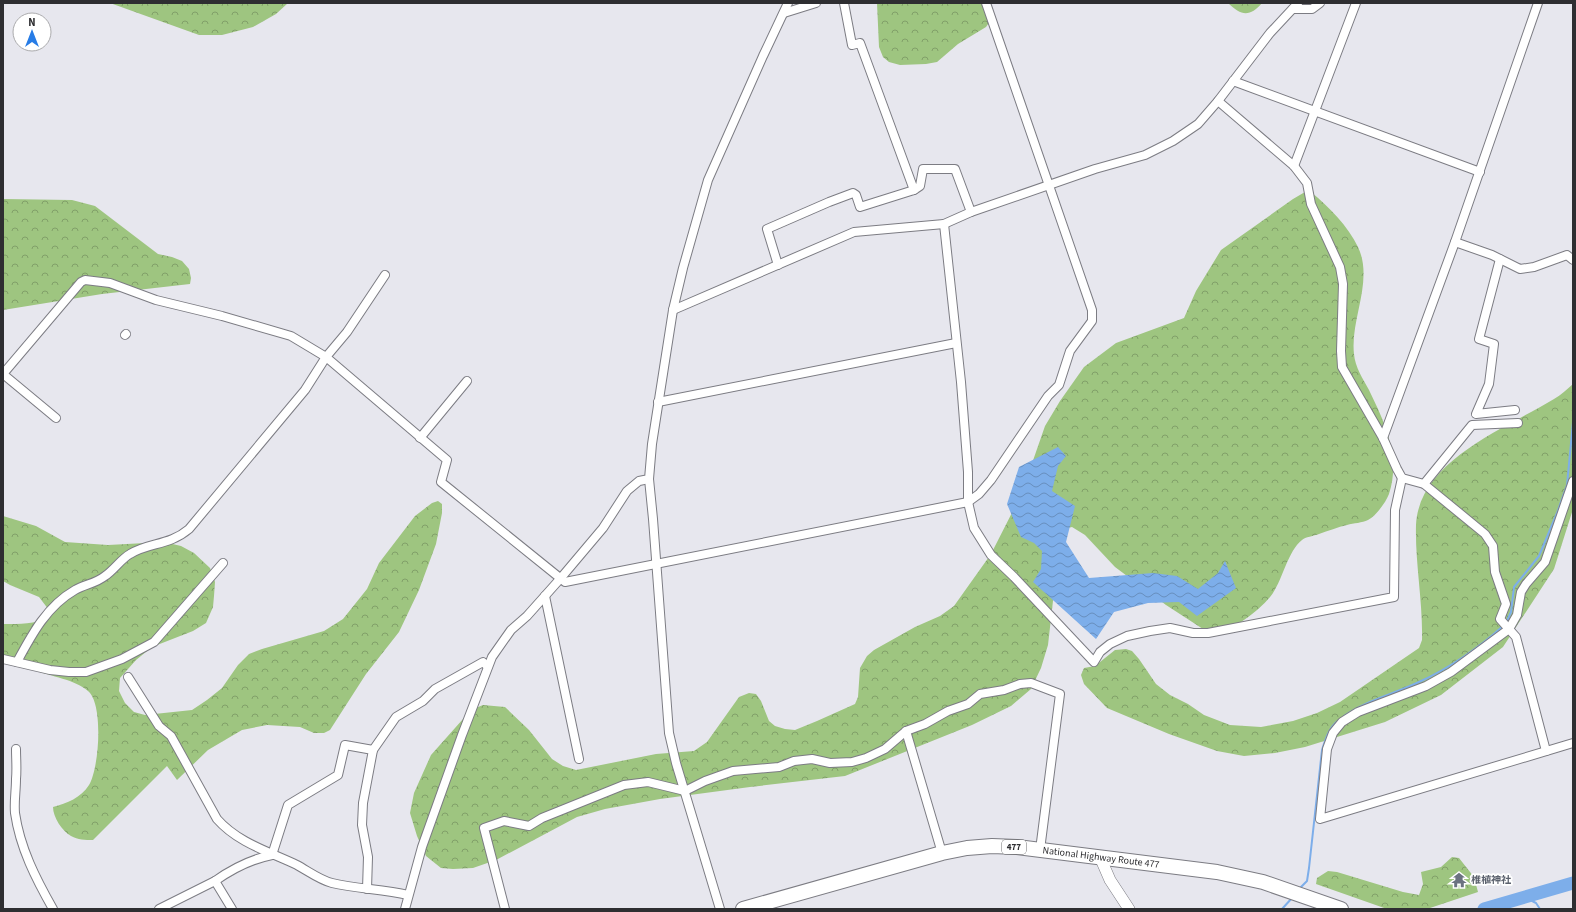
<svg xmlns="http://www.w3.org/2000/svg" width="1576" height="912" viewBox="0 0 1576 912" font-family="'Source Sans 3','Noto Sans JP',sans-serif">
<defs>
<pattern id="forest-crowns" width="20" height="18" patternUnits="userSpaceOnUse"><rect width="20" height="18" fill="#9ec580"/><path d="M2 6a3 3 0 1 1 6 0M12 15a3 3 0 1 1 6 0" fill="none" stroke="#81a069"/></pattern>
<pattern id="water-waves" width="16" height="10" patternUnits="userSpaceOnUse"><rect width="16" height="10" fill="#7daeea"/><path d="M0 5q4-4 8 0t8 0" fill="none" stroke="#678ebe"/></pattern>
</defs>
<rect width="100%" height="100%" fill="#e7e7ee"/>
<!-- forest -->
<g fill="url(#forest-crowns)">
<path d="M110,3h178l-12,11 -23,13 -31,8h-23z"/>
<path d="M877,3h113l2,9 -1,8 -5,7 -28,17 -21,18 -11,2 -26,1 -11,-3 -6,-5 -4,-10z"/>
<path d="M1228,3h34c-12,14 -21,13 -34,0z"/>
<path d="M1305,192h6c18,15 37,34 47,55 16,34 -8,72 -4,107 1,13 9,25 15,36 16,33 32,67 20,104 -3,8 -13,22 -21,26 -6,3 -14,3 -21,5 -9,2 -19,6 -28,9 -5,2 -14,3 -17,6 -14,11 -19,38 -29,53 -10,15 -36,33 -52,41l-18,-5 -37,-24 -51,-38 -30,-32 -13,-8 -11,3 -13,115 -7,23 -10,21 -20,17 -39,19 -127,51 -95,11 -90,12 -55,10 -28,8 -81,43 -23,8 -20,1 -12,-1 -15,-12 -9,-20 -7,-23 4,-20 17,-38 40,-45 12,-5 22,2 24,23 23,29 11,7 13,4 80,-16 38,-3 13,-9 32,-45 10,-4 7,1 5,7 8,20 6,5 10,3 10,1 22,-9 38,-17 3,-7 2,-29 7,-12 7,-6 41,-23 25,-11 14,-10 37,-52 30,-59 24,-69 15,-25 24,-34 32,-24 68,-25 12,-27 25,-41 72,-51z"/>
<path d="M3,199l69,1 23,6 63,48 14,3 10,4 7,8 2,9 -1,6 -88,10 -99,16z"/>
<path d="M1573,384v125l-19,60 -51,78 -62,48 -56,27 -80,25 -30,6 -31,3 -27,-5 -48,-17 -62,-26 -23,-24 -3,-9 3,-7 11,-2 20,-16 11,-1 6,2 7,8 17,25 14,11 18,9 16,11 26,10 31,2 32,-6 24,-8 23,-11 79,-54 3,-8c1,-38 -7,-77 -6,-115 3,-65 91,-97 138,-126 7,-4 13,-10 19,-15z"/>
<path d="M438,501l4,3v9l-6,31 -17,46 -20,42 -33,42 -36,56 -6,3h-10l-14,-6 -33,-2 -25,5 -34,20 -31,30 -10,-14 -74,74c-8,0 -15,0 -22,-4 -9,-5 -18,-19 -18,-29 14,-4 28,-9 36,-22 10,-16 15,-81 -1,-94 -12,-11 -38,-15 -54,-21 -11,-3 -21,-8 -31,-13v-33c15,0 37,1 49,-10l-13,-17 -29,-12 -7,-4v-65l33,10 29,16 43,3 56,-3 17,4 13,7 16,15 5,14 -1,14 -1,11 -7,16 -13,8 -41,16 -16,13 -16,18 -1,13 6,12 9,9 11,3 47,-5 15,-10 15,-12 16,-23 11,-11 13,-5 62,-18 19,-12 24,-30 12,-26 36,-47 17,-13z"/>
<path d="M1452,857l7,1 15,19 4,15 -51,17h-40l-71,-25 1,-6 11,-7 9,1 66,20 16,3 4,-11 -2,-12 20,-5z"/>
</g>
<!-- water -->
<path fill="url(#water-waves)" d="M1058,447l8,9 -8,10 -6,25 23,15 -9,36 23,36 64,-5 24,3 21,13 20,-16 7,-12 11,27 -39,28 -18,-14 -31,1 -34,9 -18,27 -63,-57 8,-13 1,-18 -8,-8 -13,-6 -14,-33 12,-37z"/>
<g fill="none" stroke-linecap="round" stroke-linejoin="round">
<!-- stream -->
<g stroke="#7daeea" stroke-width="2">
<path d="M1506,623l5,-11 3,-25 25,-31 18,-43 10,-28 6,-63"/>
<path d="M1344,716c23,-16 50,-22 75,-34 29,-13 61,-35 84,-56"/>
<path d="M1300,888l7,-7 2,-13 13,-118c4,-12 7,-23 17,-30"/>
<path d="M1524,897l12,6 4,6"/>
<path d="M1282,909l10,-11"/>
</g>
<!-- river -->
<path stroke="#7daeea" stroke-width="13" d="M1484,909l89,-26"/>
<!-- street casing -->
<g stroke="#7c7c83" stroke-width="10">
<g id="street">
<path d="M844,3l8,42 8,-2 54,147"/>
<path d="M1293,9h19l8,-6"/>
<path d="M784,13l32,-10"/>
<path d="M1233,81l247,91"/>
<path d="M1218,101l76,65 13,17 4,21 29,63 3,17 -2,67 1,16 41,71 14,31 5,9 22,6 61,50 8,12 2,26 11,32 -6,15 16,18 30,114"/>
<path d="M1294,166l62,-163"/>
<path d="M944,224l17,158 7,90v30l6,26 17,27 23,22 80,85 6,-10 10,-8 17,-8 23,-5 20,-3 23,5h15l186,-36 1,-87 7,-32"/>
<path d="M1455,242l37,13 28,14 14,-2 33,-12 6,5"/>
<path d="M1500,259l-21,80 15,5 -5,40 -13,30 39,-4"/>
<path d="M778,265l-11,-36 62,-27 24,-9 3,2 4,12 54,-17 6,-4 3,-17h32l16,43"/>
<path d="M673,310l181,-78 90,-8 27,-12 124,-43 50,-14 28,-14 25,-17 20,-23 52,-68 28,-30"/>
<path d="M125,335l1,-1"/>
<path d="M3,374l78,-92 4,-2 25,3 46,17 66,16 69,20 35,21 121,103 -6,22 124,100 403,-80 11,-8 12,-14 57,-84 11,-11 11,-34 22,-30v-11l-106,-307"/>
<path d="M3,374l53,44"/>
<path d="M658,402l298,-59"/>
<path d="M420,438l47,-57"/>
<path d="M1383,438l72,-196 83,-239"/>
<path d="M649,479l4,40 16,214 7,30 44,146"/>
<path d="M1573,481l-28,81 -19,22 -5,8 -4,23 -8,14 -58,43 -25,14 -68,26 -16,10 -9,11 -6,16 -7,70 253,-76"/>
<path d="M1424,484l48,-59 46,-2"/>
<path d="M545,596l34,163"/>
<path d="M3,659l47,11 19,2h17l36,-13 32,-17 69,-79"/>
<path d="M17,662c15,-28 30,-56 58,-72 10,-6 20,-6 30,-14 9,-6 16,-17 25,-22 19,-12 39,-8 59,-25l116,-139 21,-33 21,-25 38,-57"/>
<path d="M128,677l31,49 12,10 46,83c21,24 53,33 80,46 11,6 23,15 35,18 25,6 51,6 76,12"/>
<path d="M906,731l36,122"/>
<path d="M16,749c0,10 1,20 0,30 0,12 -2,22 -1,34 5,35 21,66 38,96"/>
<path d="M272,855l16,-50 50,-30 7,-30 28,5"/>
<path d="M215,881l17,28"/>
<path d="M367,889l1,-32 -6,-32 1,-22 10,-53 23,-33 27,-16 12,-12 48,-27 4,4"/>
<path d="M159,909l56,-28c17,-12 37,-22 57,-26"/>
<path d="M405,909l17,-62 40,-112 30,-78 19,-27 16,-14 33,-37 43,-51 24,-37 12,-10 10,-2 3,-35 21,-134 10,-42 25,-88 55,-124 25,-53"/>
<path d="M505,909l-21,-81 20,-7 25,5 13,-8 82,-33 24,-3 37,9 20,-10 28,-10 46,-4 15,-6 18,-2 18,4 22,-1 14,-4 19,-9 21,-18 19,-7 23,-13 20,-7 12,-10 24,-4 16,-6 11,-1 29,11 -20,156"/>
</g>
</g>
<!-- secondary casing -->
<g stroke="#7c7c83" stroke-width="12">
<path id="secondary" d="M1100,857l10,23 19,29"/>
</g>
<!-- highway casing -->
<g stroke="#7c7c83" stroke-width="16">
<g id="highway">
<path id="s1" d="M743,909l199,-56 25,-5 25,-2 25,1 200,25 46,10 78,27"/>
</g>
</g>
<!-- street -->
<use href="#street" stroke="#fff" stroke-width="8"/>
<!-- secondary -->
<use href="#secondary" stroke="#fff" stroke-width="11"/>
<!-- highway -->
<use href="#highway" stroke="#fff" stroke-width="14"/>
</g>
<!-- icons -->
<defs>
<g id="temple-bare" transform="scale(1.2)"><path d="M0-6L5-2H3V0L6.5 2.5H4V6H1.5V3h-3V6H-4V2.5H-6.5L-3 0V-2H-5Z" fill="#6b7280" stroke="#fff" stroke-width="2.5" paint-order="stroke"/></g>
</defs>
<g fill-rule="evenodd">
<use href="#temple-bare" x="1459" y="880"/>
</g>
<g text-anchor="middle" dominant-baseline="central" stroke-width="3.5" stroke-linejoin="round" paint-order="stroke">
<!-- shield labels -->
<rect fill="#fff" stroke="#6d6d6f" stroke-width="1" x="1002" y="840" width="24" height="14" rx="3"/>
<g font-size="9" font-weight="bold" fill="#2e2e31">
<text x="1014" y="847">477</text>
</g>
<!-- street labels -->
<g font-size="10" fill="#2e2e31" stroke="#fff">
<text stroke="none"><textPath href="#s1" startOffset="367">National Highway Route 477</textPath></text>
</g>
<!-- worship labels -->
<g font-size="10" font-weight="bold" fill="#5b616d" stroke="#fff" text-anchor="start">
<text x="1471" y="880">椎植神社</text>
</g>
</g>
<!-- border -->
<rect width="1576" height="912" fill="none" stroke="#2e2e31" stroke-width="8"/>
<!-- north arrow -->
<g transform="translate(32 32)"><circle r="19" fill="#ffffff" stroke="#ababad"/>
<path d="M0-3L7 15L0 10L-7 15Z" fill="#277ce6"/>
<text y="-6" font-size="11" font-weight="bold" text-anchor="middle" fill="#2e2e31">N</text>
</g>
</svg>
